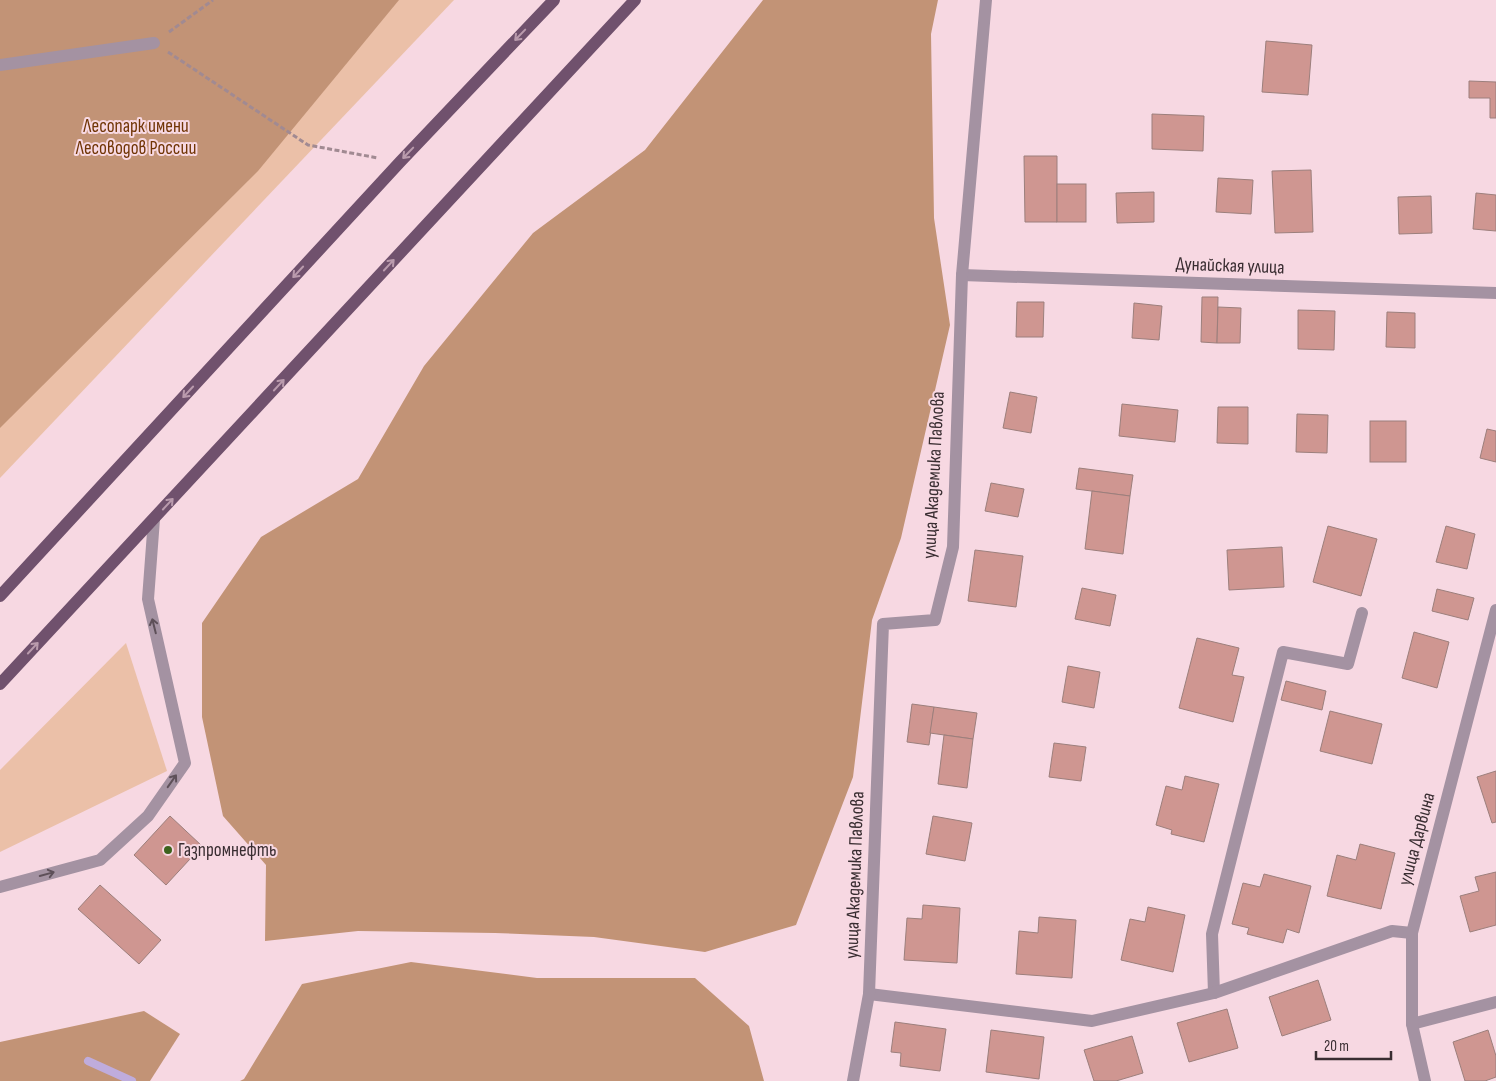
<svg xmlns="http://www.w3.org/2000/svg" width="1496" height="1081" viewBox="0 0 1496 1081" font-family="'Sofia Sans Condensed',sans-serif">
<rect width="100%" height="100%" fill="#f7d8e2"/>
<!-- green -->
<g fill="#ebc0a8">
<path d="M0,0h454l-454,478z"/>
<path d="M126,643l41,128 -167,81v-82z"/>
</g>
<!-- forest -->
<g fill="#c29376">
<path d="M0,0h399l-141,171 -258,257z"/>
<path d="M763,0h175l-7,34 3,184 16,107 -49,213 -29,82 -19,157 -57,148 -91,27 -111,-15 -99,-4 -137,-2 -93,10 1,-76 -43,-49 -21,-99v-94l59,-86 97,-58 66,-113 109,-133 112,-83z"/>
<path d="M411,962l126,16h158l54,48 15,55h-524l4,-2 58,-95z"/>
<path d="M144,1011l36,23 -30,47h-150v-39z"/>
</g>
<g fill="none" stroke-linecap="round" stroke-linejoin="round">
<!-- stream -->
<path stroke="#bfacdc" stroke-width="8" d="M88,1061l44,20"/>
</g>
<!-- building -->
<g fill="#cf9691" stroke="#9c7f7c">
<path d="M1266,41l46,4 -4,50 -46,-3z"/>
<path d="M1469,81l27,1v36h-6v-20h-21z"/>
<path d="M1152,114l52,2 -1,35 -51,-2z"/>
<path d="M1024,156h33v66h-32z"/>
<path d="M1311,170l2,62 -38,1 -3,-62z"/>
<path d="M1218,178l35,2 -2,34 -35,-2z"/>
<rect x="1057" y="184" width="29" height="38"/>
<path d="M1154,192v30l-37,1 -1,-30z"/>
<path d="M1476,193l20,2v36l-23,-2z"/>
<path d="M1431,196l1,37 -33,1 -1,-37z"/>
<path d="M1202,297h16l-1,46 -16,-1z"/>
<path d="M1017,302h27l-1,35h-27z"/>
<path d="M1134,303l28,3 -3,34 -27,-2z"/>
<path d="M1218,307l23,1 -1,35h-23z"/>
<path d="M1298,310l37,1 -1,39 -36,-1z"/>
<path d="M1387,312l28,1v35l-29,-1z"/>
<path d="M1010,392l27,5 -6,36 -28,-5z"/>
<path d="M1122,404l56,6 -3,32 -56,-6z"/>
<path d="M1218,407h30v37l-31,-1z"/>
<path d="M1297,414l31,1 -1,38 -31,-1z"/>
<rect x="1370" y="421" width="36" height="41"/>
<path d="M1487,429l9,2v31l-16,-4z"/>
<path d="M1079,468l54,7 -3,21 -54,-7z"/>
<path d="M991,483l33,6 -6,28 -33,-6z"/>
<path d="M1092,491l38,5 -7,58 -38,-5z"/>
<path d="M1328,526l49,13 -16,57 -48,-14z"/>
<path d="M1446,526l29,8 -8,35 -31,-7z"/>
<path d="M1282,547l2,40 -55,3 -2,-40z"/>
<path d="M975,550l48,6 -7,51 -48,-6z"/>
<path d="M1082,588l34,7 -6,31 -35,-7z"/>
<path d="M1437,589l37,9 -6,22 -36,-9z"/>
<path d="M1414,632l35,10 -12,46 -35,-10z"/>
<path d="M1197,638l42,10 -7,27 12,2 -11,45 -54,-14z"/>
<path d="M1068,666l32,6 -6,36 -32,-6z"/>
<path d="M1286,681l40,10 -4,19 -41,-10z"/>
<path d="M912,704l22,3 -5,38 -22,-3z"/>
<path d="M934,707l43,6 -4,26 -43,-6z"/>
<path d="M1330,711l52,13 -10,40 -52,-13z"/>
<path d="M944,735l29,4 -6,49 -29,-4z"/>
<path d="M1054,743l32,4 -5,34 -32,-4z"/>
<path d="M1496,771v51l-4,1 -15,-46z"/>
<path d="M1185,776l34,8 -15,58 -33,-8 1,-4 -16,-5 10,-39 16,4z"/>
<path d="M170,816l32,30 -36,39 -32,-30z"/>
<path d="M933,816l39,7 -7,38 -39,-7z"/>
<path d="M1360,844l35,9 -14,56 -54,-13 10,-41 19,5z"/>
<path d="M1496,872v53l-26,7 -10,-36 19,-5 -4,-14z"/>
<path d="M1264,874l47,12 -12,47 -12,-4 -4,14 -36,-9 2,-6 -17,-4 11,-41 17,4z"/>
<path d="M100,885l61,55 -22,24 -61,-55z"/>
<path d="M923,905l37,3 -3,55 -53,-3 3,-42 15,1z"/>
<path d="M1148,907l37,8 -12,57 -52,-12 9,-41 15,3z"/>
<path d="M1039,917l37,3 -4,58 -56,-4 3,-43 19,2z"/>
<path d="M1318,980l13,40 -49,16 -13,-39z"/>
<path d="M1227,1009l11,39 -49,14 -12,-39z"/>
<path d="M895,1022l51,7 -6,42 -40,-5 1,-13 -10,-1z"/>
<path d="M991,1030l53,7 -5,42 -53,-7z"/>
<path d="M1488,1030l8,26v21l-11,4h-20l-12,-39z"/>
<path d="M1132,1036l11,37 -27,8h-22l-10,-31z"/>
</g>
<g fill="none" stroke-linecap="round" stroke-linejoin="round">
<!-- path -->
<g stroke="#a18a92" stroke-width="3" stroke-dasharray="5 2.5" stroke-linecap="butt">
<path d="M169,32l44,-32"/>
<path d="M168,52l140,93 70,13"/>
</g>
<!-- minor -->
<g stroke="#a492a2" stroke-width="12">
<path d="M0,65l154,-22"/>
<path d="M962,275l534,18"/>
<path d="M0,887l100,-27 48,-44 37,-53 -37,-164 6,-80"/>
<path d="M1214,993l-2,-59 71,-282 65,12 14,-51"/>
<path d="M869,994l223,27 122,-28 178,-62 20,2"/>
<path d="M1412,1024l84,-22"/>
<path d="M853,1081l16,-87 14,-370 52,-4 18,-73 9,-272 24,-275"/>
<path d="M1425,1081l-13,-57v-91l84,-323"/>
</g>
<!-- major -->
<g stroke="#70516d" stroke-width="12">
<path d="M0,596l400,-434 154,-162"/>
<path d="M0,684l635,-684"/>
</g>
</g>
<!-- one-way arrows -->
<defs><path id="oneway-shaft" d="M-6 0H5M1.5-3L5.5 0L1.5 3" fill="none" stroke-width="1.6" stroke-linecap="round" stroke-linejoin="round" transform="scale(1.25)"/></defs>
<g stroke="#ba9bad">
<use href="#oneway-shaft" transform="translate(520 35) rotate(134)"/>
<use href="#oneway-shaft" transform="translate(408 153) rotate(134)"/>
<use href="#oneway-shaft" transform="translate(389 265) rotate(-47)"/>
<use href="#oneway-shaft" transform="translate(298 272) rotate(133)"/>
<use href="#oneway-shaft" transform="translate(279 385) rotate(-47)"/>
<use href="#oneway-shaft" transform="translate(188 392) rotate(133)"/>
<use href="#oneway-shaft" transform="translate(168 504) rotate(-47)"/>
<use href="#oneway-shaft" transform="translate(33 648) rotate(-47)"/>
</g>
<g stroke="#5e5059">
<use href="#oneway-shaft" transform="translate(154 626) rotate(-104)"/>
<use href="#oneway-shaft" transform="translate(172 781) rotate(-55)"/>
<use href="#oneway-shaft" transform="translate(47 874) rotate(-15)"/>
</g>
<!-- markers -->
<circle fill="#3c631d" stroke="#f7d8e2" stroke-width="2" cx="168" cy="850" r="5"/>
<g text-anchor="middle" dominant-baseline="central" stroke-width="4" stroke-linejoin="round" paint-order="stroke">
<!-- park labels -->
<g font-size="19" fill="#703505" stroke="#f7d8e2">
<text x="136" y="126">Лесопарк имени<tspan x="136" dy="22">Лесоводов России</tspan></text>
</g>
<!-- street labels -->
<g font-size="19" fill="#392d31" stroke="#f7d8e2">
<text transform="translate(1230 266) rotate(2)">Дунайская улица</text>
<text transform="translate(934 475) rotate(-87)">улица Академика Павлова</text>
<text transform="translate(1417 839) rotate(-75)">улица Дарвина</text>
<text transform="translate(855 875) rotate(-88)">улица Академика Павлова</text>
</g>
<!-- poi labels -->
<g font-size="19" fill="#392d31" stroke="#f7d8e2" text-anchor="start">
<text x="178" y="850">Газпромнефть</text>
</g>
</g>
<!-- scale -->
<path d="M1316 1051v8h75v-8" fill="none" stroke="#392d31" stroke-width="2.5"/>
<text x="1324" y="1051" font-size="15" fill="#392d31" stroke="#f7d8e2" stroke-width="4" paint-order="stroke">20 m</text>
</svg>
